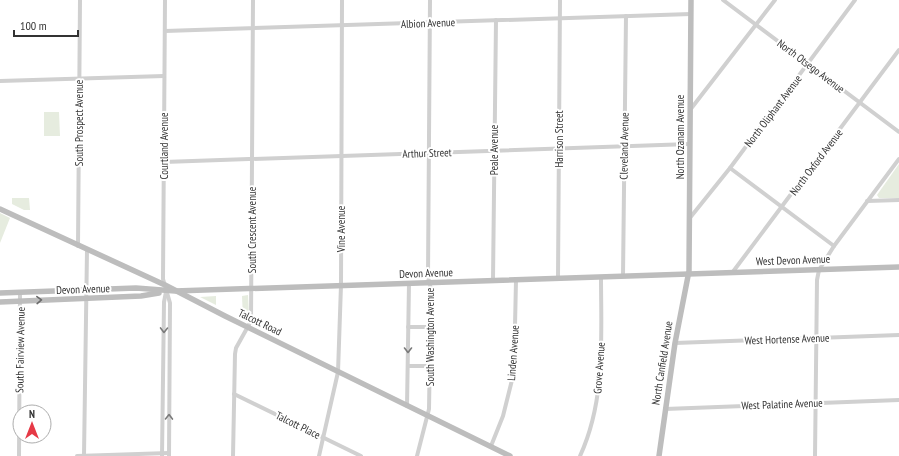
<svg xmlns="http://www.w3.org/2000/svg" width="899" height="456" viewBox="0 0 899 456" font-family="'PT Sans Narrow',sans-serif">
<rect width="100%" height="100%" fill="#fff"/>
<!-- green -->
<g fill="#e6ecdf">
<path d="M44,112h15l1,24h-16z"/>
<path d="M899,164v34h-20l-2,-3z"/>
<path d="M12,198h17l1,12h-6l-12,-6z"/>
<path d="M0,213l10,5 -10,25z"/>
<path d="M248,295l1,20 -4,5 -2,-1 -1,-23z"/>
<path d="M216,296v9l-16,-8z"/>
</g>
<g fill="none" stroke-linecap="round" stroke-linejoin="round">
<!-- street -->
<g stroke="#d0d0d0" stroke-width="4">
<path d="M165,0l-2,279 7,24 -1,153"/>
<path d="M723,0l176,132"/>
<path d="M165,31l526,-17"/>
<path d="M0,81l164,-5"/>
<path d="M690,110l85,-110"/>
<path d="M164,162l526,-18"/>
<path d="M730,168l104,78"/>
<path d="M867,201l32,-1"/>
<path d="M689,219l41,-51 125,-168"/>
<path d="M78,246l2,-246"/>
<path d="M732,273l167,-223"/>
<path d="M623,276l3,-260"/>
<path d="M558,278l2,-278"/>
<path d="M493,280l3,-260"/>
<path d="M408,327h22"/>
<path d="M675,343l224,-8"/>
<path d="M408,366h22"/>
<path d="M234,394l127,62"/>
<path d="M407,406l2,-123"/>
<path d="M665,409l234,-9"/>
<path d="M491,446l12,-30 11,-44 2,-92"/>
<path d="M19,456l1,-164"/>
<path d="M77,456l92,-3"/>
<path d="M84,456l3,-206"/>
<path d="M162,456l2,-154 2,-10"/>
<path d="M233,456l2,-102 1,-6 15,-27 2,-321"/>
<path d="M319,456l19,-84 3,-87 1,-285"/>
<path d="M417,456l12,-47 2,-120 -3,-12 2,-277"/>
<path d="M580,456c26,-56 21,-119 21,-179"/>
<path d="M815,456l2,-176 2,-10 15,-24 65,-87"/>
</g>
<!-- secondary -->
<g stroke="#bdbdbd" stroke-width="5.5">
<path d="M0,209l165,76 60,31 285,140"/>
<path d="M0,293l136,-5 39,3 724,-24"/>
<path d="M0,302l141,-6 18,-3"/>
<path d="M659,456l16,-113 14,-72 2,-271"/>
</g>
</g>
<!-- one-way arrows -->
<defs><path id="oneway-chevron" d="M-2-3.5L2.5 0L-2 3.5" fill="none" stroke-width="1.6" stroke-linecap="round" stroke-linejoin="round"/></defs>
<use stroke="#6a6a6a" href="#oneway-chevron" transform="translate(39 300) rotate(-2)"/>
<g stroke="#7a7a7a">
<use href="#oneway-chevron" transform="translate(164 330) rotate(91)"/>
<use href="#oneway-chevron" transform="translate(408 350) rotate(90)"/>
<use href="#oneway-chevron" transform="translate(169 417) rotate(-89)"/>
</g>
<g text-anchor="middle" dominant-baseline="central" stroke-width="4" stroke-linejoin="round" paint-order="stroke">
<!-- street labels -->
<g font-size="11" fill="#333" stroke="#fff">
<text transform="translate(428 23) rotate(-2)">Albion Avenue</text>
<text transform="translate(811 66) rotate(37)">North Otsego Avenue</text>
<text transform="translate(773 111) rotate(-53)">North Oliphant Avenue</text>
<text transform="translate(79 123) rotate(-90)">South Prospect Avenue</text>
<text transform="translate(680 137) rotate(-90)">North Ozanam Avenue</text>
<text transform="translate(559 139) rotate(-90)">Harrison Street</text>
<text transform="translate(164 146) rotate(-90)">Courtland Avenue</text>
<text transform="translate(624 146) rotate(-89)">Cleveland Avenue</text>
<text transform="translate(494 150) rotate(-90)">Peale Avenue</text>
<text transform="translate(427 153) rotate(-2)">Arthur Street</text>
<text transform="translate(816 162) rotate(-53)">North Oxford Avenue</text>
<text transform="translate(341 229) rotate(-90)">Vine Avenue</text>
<text transform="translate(252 230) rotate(-90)">South Crescent Avenue</text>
<text transform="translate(793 260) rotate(-2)">West Devon Avenue</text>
<text transform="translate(426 273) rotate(-2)">Devon Avenue</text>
<text transform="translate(83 289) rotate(-2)">Devon Avenue</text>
<text transform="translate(260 322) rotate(26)">Talcott Road</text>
<text transform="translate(430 337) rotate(-90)">South Washington Avenue</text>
<text transform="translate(787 339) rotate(-2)">West Hortense Avenue</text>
<text transform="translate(20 350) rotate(-89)">South Fairview Avenue</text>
<text transform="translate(513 353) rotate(-86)">Linden Avenue</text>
<text transform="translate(662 363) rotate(-81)">North Canfield Avenue</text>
<text transform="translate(599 368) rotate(-86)">Grove Avenue</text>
<text transform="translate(782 404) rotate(-2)">West Palatine Avenue</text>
<text transform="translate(298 425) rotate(26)">Talcott Place</text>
</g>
</g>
<!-- north arrow -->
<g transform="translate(32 424)"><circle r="19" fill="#ffffff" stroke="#adadad"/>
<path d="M0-3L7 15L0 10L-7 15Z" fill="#e63946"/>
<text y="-6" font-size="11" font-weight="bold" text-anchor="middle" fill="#333333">N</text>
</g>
<!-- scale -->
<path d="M14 30v6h64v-6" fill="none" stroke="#333333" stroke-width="2"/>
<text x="20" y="30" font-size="12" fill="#333333" stroke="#ffffff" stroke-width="3" paint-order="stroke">100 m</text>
</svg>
